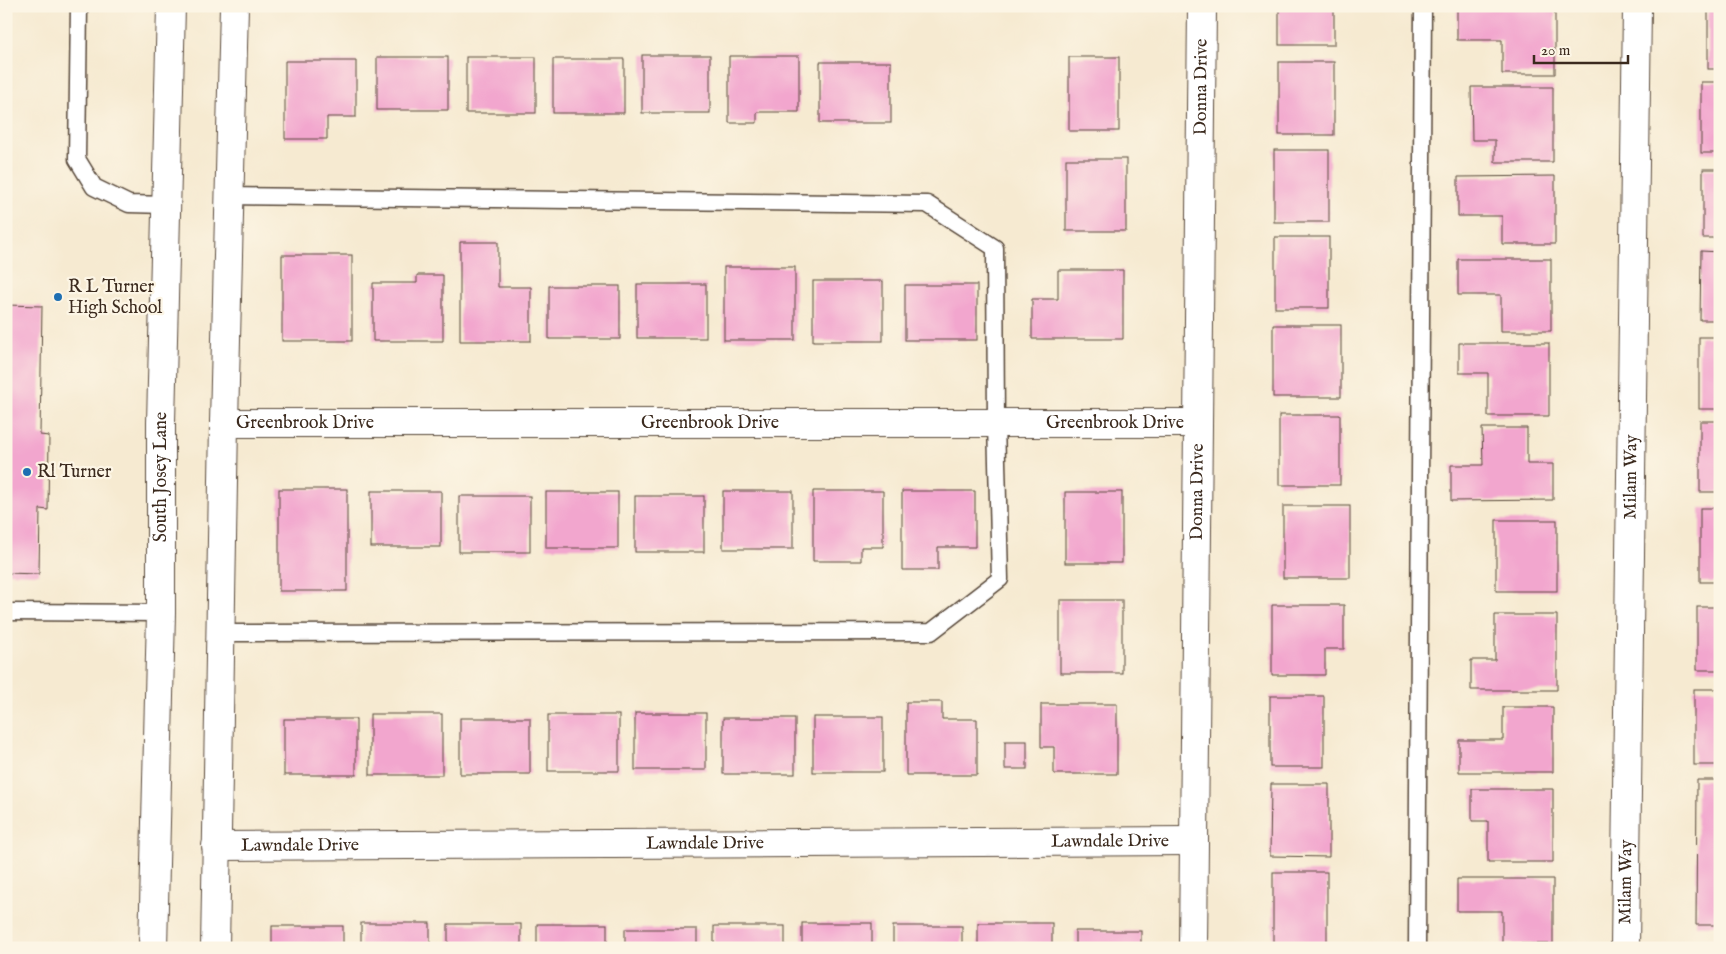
<svg xmlns="http://www.w3.org/2000/svg" width="1726" height="954" viewBox="0 0 1726 954" font-family="'IM FELL English',serif">
<rect width="100%" height="100%" fill="#fcf5e5"/>
<filter id="ink" filterUnits="userSpaceOnUse"><feTurbulence type="fractalNoise" baseFrequency=".02" numOctaves="2"/><feDisplacementMap in="SourceGraphic" scale="10" xChannelSelector="R" yChannelSelector="G"/><feConvolveMatrix kernelMatrix="1 2 1 2 8 2 1 2 1" color-interpolation-filters="sRGB"/></filter>
<filter id="wash" filterUnits="userSpaceOnUse"><feTurbulence type="fractalNoise" baseFrequency=".0096" numOctaves="4" result="noise"/><feDisplacementMap in="SourceGraphic" scale="20" xChannelSelector="R" yChannelSelector="G"/><feGaussianBlur stdDeviation="1.12" result="paint"/><feColorMatrix in="noise" values="0 0 0 0 0 0 0 0 0 0 0 0 0 0 0 0 0 1.4 0 .05"/><feComposite in="paint" operator="in"/></filter>
<g filter="url(#wash)">
<rect width="100%" height="100%" fill="#f6ead1"/>
<g id="blocks">
<!-- building -->
<g fill="#f2a6ce">
<rect x="1279" y="6" width="55" height="39"/>
<path d="M1457,6h98v68h-53v-34h-45z"/>
<rect x="1708" y="6" width="12" height="63"/>
<rect x="642" y="55" width="68" height="58"/>
<path d="M729,56h70v56h-42v11h-28z"/>
<rect x="377" y="57" width="71" height="53"/>
<rect x="466" y="57" width="70" height="56"/>
<rect x="1069" y="57" width="50" height="74"/>
<rect x="553" y="59" width="71" height="54"/>
<path d="M285,61h71v56h-29v22h-42z"/>
<rect x="820" y="62" width="71" height="61"/>
<rect x="1279" y="62" width="55" height="73"/>
<rect x="1701" y="82" width="19" height="71"/>
<path d="M1471,87h82v75h-58v-22h-23z"/>
<rect x="1274" y="150" width="55" height="72"/>
<rect x="1066" y="159" width="60" height="72"/>
<rect x="1703" y="169" width="17" height="69"/>
<path d="M1555,176v68h-53v-28h-44v-39z"/>
<rect x="1275" y="237" width="54" height="71"/>
<path d="M460,242h38v45h33v54h-71z"/>
<path d="M1701,251l19,1v68h-20z"/>
<rect x="282" y="255" width="70" height="86"/>
<path d="M1458,259h93v72h-50v-36h-43z"/>
<rect x="724" y="267" width="71" height="73"/>
<path d="M1058,270h65v69h-91v-40h26z"/>
<path d="M417,275h26v66h-70v-58h44z"/>
<rect x="813" y="281" width="70" height="60"/>
<rect x="637" y="284" width="69" height="54"/>
<rect x="905" y="285" width="72" height="55"/>
<rect x="549" y="286" width="71" height="53"/>
<path d="M6,305l36,1 -2,129 9,1 -1,74 -8,-1 -1,65 -33,-1z"/>
<rect x="1273" y="325" width="68" height="72"/>
<rect x="1699" y="337" width="21" height="72"/>
<path d="M1459,343h90v73h-61v-43h-29z"/>
<rect x="1279" y="415" width="61" height="70"/>
<rect x="1700" y="421" width="20" height="71"/>
<path d="M1482,428h45v36h26v36l-102,1v-36h32z"/>
<rect x="279" y="489" width="68" height="102"/>
<rect x="371" y="491" width="70" height="56"/>
<rect x="723" y="491" width="70" height="58"/>
<path d="M813,491h70v56h-22v14h-48z"/>
<path d="M902,491h73v56h-37v23h-36z"/>
<rect x="546" y="492" width="72" height="56"/>
<rect x="1065" y="492" width="57" height="71"/>
<rect x="459" y="496" width="71" height="56"/>
<rect x="635" y="496" width="69" height="56"/>
<rect x="1283" y="506" width="67" height="72"/>
<rect x="1700" y="508" width="20" height="74"/>
<rect x="1496" y="520" width="61" height="71"/>
<rect x="1060" y="600" width="62" height="73"/>
<path d="M1272,605h72v44h-19v26h-53z"/>
<rect x="1697" y="607" width="23" height="63"/>
<path d="M1495,615h62v75h-86v-30h24z"/>
<rect x="1694" y="689" width="26" height="76"/>
<rect x="1270" y="696" width="54" height="71"/>
<path d="M906,702h36v17h35v56h-71z"/>
<path d="M1041,704h76v70h-63v-27h-13z"/>
<path d="M1503,707h50v65h-94v-32h44z"/>
<rect x="635" y="713" width="71" height="57"/>
<rect x="370" y="714" width="72" height="61"/>
<rect x="548" y="715" width="71" height="56"/>
<rect x="813" y="717" width="70" height="55"/>
<rect x="460" y="718" width="70" height="56"/>
<rect x="723" y="718" width="72" height="56"/>
<rect x="284" y="719" width="72" height="56"/>
<rect x="1005" y="741" width="22" height="28"/>
<path d="M1697,780h23v145h-24z"/>
<path d="M1271,784h58v73l-59,-1z"/>
<path d="M1472,789h81v73h-65v-41h-16z"/>
<rect x="1273" y="872" width="54" height="72"/>
<path d="M1457,879h96v65h-51v-33h-45z"/>
<rect x="361" y="923" width="69" height="25"/>
<rect x="802" y="923" width="70" height="25"/>
<rect x="978" y="923" width="74" height="25"/>
<rect x="448" y="924" width="73" height="24"/>
<rect x="537" y="924" width="70" height="24"/>
<rect x="272" y="926" width="71" height="22"/>
<rect x="714" y="926" width="71" height="22"/>
<rect x="893" y="926" width="69" height="22"/>
<rect x="625" y="929" width="72" height="19"/>
<rect x="1075" y="931" width="66" height="17"/>
</g>
</g>
</g>
<g filter="url(#ink)">
<use href="#blocks" fill-opacity="0" stroke="#574739" stroke-width="1"/>
<g fill="none" stroke-linecap="round" stroke-linejoin="round">
<!-- lane casing -->
<g stroke="#574739" stroke-width="19">
<g id="lane">
<path d="M79,6l-2,153 17,28 35,17 37,1"/>
<path d="M6,612l155,1"/>
<path d="M220,633l711,-1 69,-53 -4,-156 -1,-175 -68,-44 -698,-8"/>
<path d="M1417,948l6,-942"/>
</g>
</g>
<!-- street casing -->
<g stroke="#574739" stroke-width="30">
<g id="street">
<path id="s1" d="M224,423h974"/>
<path id="s2" d="M216,846l977,-5"/>
<path id="s3" d="M1193,948l9,-942"/>
<path id="s4" d="M1625,948l12,-942"/>
</g>
</g>
<!-- secondary casing -->
<g stroke="#574739" stroke-width="30">
<g id="secondary">
<path id="s5" d="M153,948l8,-335v-190l10,-417"/>
<path d="M215,948l9,-525 10,-417"/>
</g>
</g>
<!-- lane -->
<use href="#lane" stroke="#fff" stroke-width="16"/>
<!-- street -->
<use href="#street" stroke="#fff" stroke-width="28"/>
<!-- secondary -->
<use href="#secondary" stroke="#fff" stroke-width="28"/>
</g>
</g>
<!-- markers -->
<g fill="#1f6fb2" stroke="#fcf5e5" stroke-width="2">
<circle cx="58" cy="297" r="5"/>
<circle cx="27" cy="472" r="5"/>
</g>
<g text-anchor="middle" dominant-baseline="central" stroke-width="4.5" stroke-linejoin="round" paint-order="stroke">
<!-- street labels -->
<g font-size="18" fill="#3b2a1e" stroke="#fcf5e5">
<text stroke="none"><textPath href="#s3" startOffset="861">Donna Drive</textPath></text>
<text stroke="none"><textPath href="#s1" startOffset="81">Greenbrook Drive</textPath></text>
<text stroke="none"><textPath href="#s1" startOffset="486">Greenbrook Drive</textPath></text>
<text stroke="none"><textPath href="#s1" startOffset="891">Greenbrook Drive</textPath></text>
<text stroke="none"><textPath href="#s5" startOffset="471">South Josey Lane</textPath></text>
<text stroke="none"><textPath href="#s4" startOffset="471">Milam Way</textPath></text>
<text stroke="none"><textPath href="#s3" startOffset="456">Donna Drive</textPath></text>
<text stroke="none"><textPath href="#s2" startOffset="894">Lawndale Drive</textPath></text>
<text stroke="none"><textPath href="#s2" startOffset="489">Lawndale Drive</textPath></text>
<text stroke="none"><textPath href="#s2" startOffset="84">Lawndale Drive</textPath></text>
<text stroke="none"><textPath href="#s4" startOffset="66">Milam Way</textPath></text>
</g>
<!-- poi labels -->
<g font-size="18" fill="#3b2a1e" stroke="#fcf5e5" text-anchor="start">
<text x="68" y="287">R L Turner<tspan x="68" dy="21">High School</tspan></text>
<text x="37" y="472">Rl Turner</text>
</g>
</g>
<!-- margin -->
<rect width="1726" height="954" fill="none" stroke="#fcf5e5" stroke-width="25"/>
<!-- scale -->
<path d="M1534 55v8h94v-8" fill="none" stroke="#3b2a1e" stroke-width="2.5"/>
<text x="1541" y="55" font-size="15" fill="#3b2a1e" stroke="#fcf5e5" stroke-width="4" paint-order="stroke">20 m</text>
</svg>
